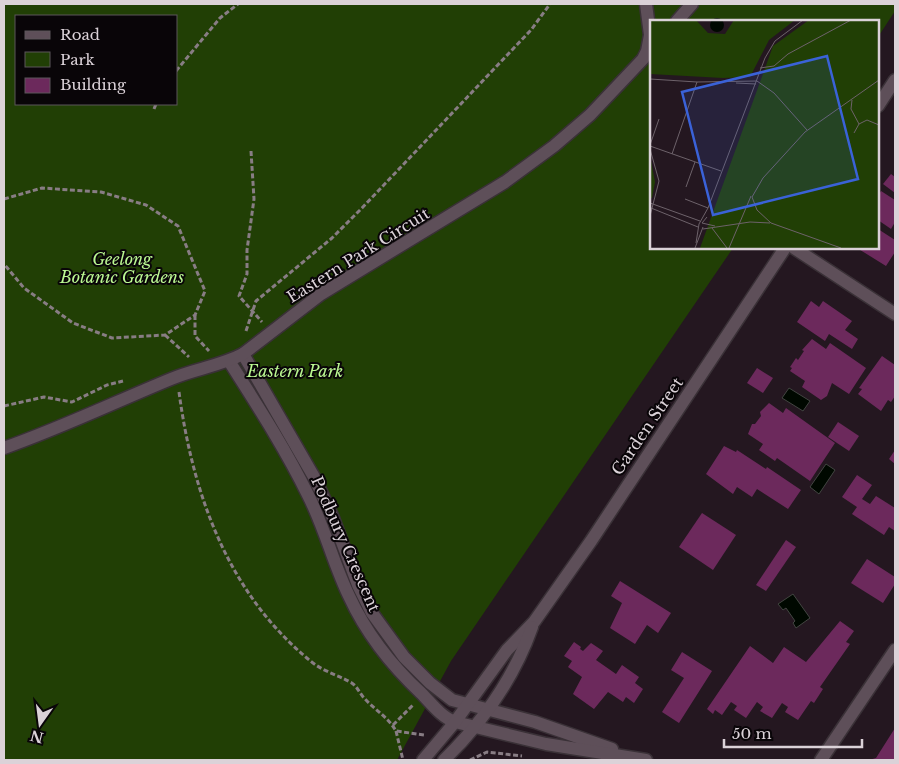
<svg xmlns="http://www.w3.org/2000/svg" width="899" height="764" viewBox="0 0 899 764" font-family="'Libre Baskerville',serif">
<rect width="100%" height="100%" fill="#241720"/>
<!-- green -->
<path fill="#213f05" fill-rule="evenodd" d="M4,4h891v7l-17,26v-16h-226v227h81l-282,413 -54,99h-393zM16,16h160v88h-160z"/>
<!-- water -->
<g fill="#000800" stroke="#424541">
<path d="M789,388l21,13 -7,10 -21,-13z"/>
<path d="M826,464l9,6 -16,24 -9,-7z"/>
<path d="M793,594l17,24 -14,10 -3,-5 2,-2 -9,-13 -3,2 -5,-6z"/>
</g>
<!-- building -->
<g fill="#6c295c">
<path d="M891,174l4,3v16l-12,-9z"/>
<path d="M881,191l14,9v22l-4,7 -13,-9v-24z"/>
<path d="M878,229l17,11v12l-9,14 -29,-18h21z"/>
<path d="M811,301l8,6 4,-6 29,20 -7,9 13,9 -6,10 -23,-15 -4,7 -28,-19z"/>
<path d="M812,339l14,10 4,-6 36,25 -17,26 -17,-11 -5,13 -6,4 -19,-13 3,-6 -15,-10 2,-3 -2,-1 6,-9 2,2 6,-9 -2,-1z"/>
<path d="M882,356l13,9v31l-4,6 -3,-2 -7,11 -23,-17 4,-5 -3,-1z"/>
<path d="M757,368l16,10 -10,15 -16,-10z"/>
<path d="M769,403l14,10 3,-5 49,35 -25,38 -33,-23 -2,3 -16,-11 4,-6 -15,-10 4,-10h3l6,-8 -1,-4z"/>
<path d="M838,422l21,14 -10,15 -21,-14z"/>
<path d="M724,446l12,6 1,-2 29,19 1,-2 34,23 -13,19 -31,-20 -5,8 -15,-10 -4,7 -27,-20z"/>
<path d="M895,450v14l-6,-5z"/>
<path d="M857,475l15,10 -10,14 8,5 6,-8 19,12v23l-6,-4 -5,8 -32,-21 5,-7 -15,-10z"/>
<path d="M702,513l34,22 -23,35 -34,-23z"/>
<path d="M786,540l10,7 -30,44 -10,-6z"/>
<path d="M867,559l28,18v7l-12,19 -32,-20z"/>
<path d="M620,581l51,32 -13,20 -11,-8 -12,19 -25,-16 12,-25 -11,-7z"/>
<path d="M840,621l14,10 -8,11 4,2 -30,43 3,2 -9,14 -3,-2 -13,19 -13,-8 3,-5 -6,-4 -10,15 -12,-7 3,-4 -6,-5 -11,16 -12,-8 3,-4 -6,-4 -9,13 -7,-5 -2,4 -6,-5 43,-63 23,17 11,-16 22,15z"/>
<path d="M574,642l7,5 -1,2 3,2 8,-8 12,8 -7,9 20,14 6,-9 17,12 -4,6 8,6 -9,14 -8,-6 -3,5 -15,-10 -14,17 -21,-15 9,-17 -14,-10 4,-6 -8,-5z"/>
<path d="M682,652l30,19 -33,52 -17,-11 22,-34 -13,-8z"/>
<path d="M895,728v32h-26l7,-2z"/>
</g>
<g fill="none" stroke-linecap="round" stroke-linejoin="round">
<!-- minor casing -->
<g stroke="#3a3137" stroke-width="15">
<g id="minor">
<path d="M677,21l15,-17"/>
<path d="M878,106l17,-26"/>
<path d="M794,248l101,66"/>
<path d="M243,354l71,123 19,41 25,67 14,28 32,44 26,26 22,17 83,22 77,27"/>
<path d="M229,361c28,44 56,87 79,134 17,33 25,68 41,101 17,37 42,69 72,97 10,10 20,24 34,29l91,22 100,16"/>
<path d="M4,448c57,-20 111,-46 167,-69 23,-10 49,-13 72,-25l78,-60 184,-112 49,-36 36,-31 53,-56 4,-8 3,-16 -4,-31"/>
<path d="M423,760l32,-38 52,-72 27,-28 57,-81 194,-293"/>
<path d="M444,760c39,-38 70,-82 88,-133"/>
<path d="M821,760l74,-110"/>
</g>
</g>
<!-- path -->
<g stroke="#887d84" stroke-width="3" stroke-dasharray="5 2.5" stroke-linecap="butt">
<path d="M176,71l44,-53 18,-14"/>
<path d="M154,109l2,-5"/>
<path d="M251,151l3,48 -7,51v24l-8,22 23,26"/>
<path d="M4,199l38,-11 59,4 45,13 32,21 27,65 -10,24 -30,20 -53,3 -39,-15 -49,-35 -20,-24"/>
<path d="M195,315v21l14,15"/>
<path d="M246,331l10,-30 76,-63 30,-30 169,-178 19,-26"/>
<path d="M165,335l24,22"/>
<path d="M179,392c14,104 50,204 134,271 12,9 25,12 37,19 7,3 9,11 15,17 10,11 23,18 31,32l28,4"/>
<path d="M4,406l40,-9 28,5 35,-17 16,-4"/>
<path d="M393,725l20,-20"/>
<path d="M396,731l7,29"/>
<path d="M470,760l17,-8 35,4"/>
</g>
<!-- minor -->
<use href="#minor" stroke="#5e4f59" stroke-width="12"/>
</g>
<g text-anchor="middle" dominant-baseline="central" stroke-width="4" stroke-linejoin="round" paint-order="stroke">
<!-- street labels -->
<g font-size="16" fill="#dbd2d8" stroke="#090508">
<text transform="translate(358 255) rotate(-32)">Eastern Park Circuit</text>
<text transform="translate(647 426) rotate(-56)">Garden Street</text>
<text transform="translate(346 544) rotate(66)">Podbury Crescent</text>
</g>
<!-- park labels -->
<g font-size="16" font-style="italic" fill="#bbf892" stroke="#090508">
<text x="122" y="259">Geelong<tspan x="122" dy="18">Botanic Gardens</tspan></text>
<text x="295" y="371">Eastern Park</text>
</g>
</g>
<!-- overview -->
<g transform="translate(650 20)">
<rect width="229" height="229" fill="#241720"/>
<path d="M0,0h46l12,13 17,1 9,-14h61l-26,20 -19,37 -27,1 -73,-4zM159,0h70v228h-179l73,-202zM0,136l5,26 -3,16h-2z" fill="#213f05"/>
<path d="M60 5a7 7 0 1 1 14 0a7 7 0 1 1-14 0Z" fill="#000800"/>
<path fill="none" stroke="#6d626a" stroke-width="1" d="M110,48l14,-2 14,-12 63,-34M0,59l47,3 60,-1 17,12 33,37M86,63l20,1M202,80l-1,9 8,15 -5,9M209,104l8,-4 12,5M0,125l9,-26M0,126l71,25M0,129l9,32 -9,35M22,134l25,-72M36,167l9,-25M35,179l23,9M0,183l50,18M1,188l47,19M57,197l-5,6 13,3M62,208l15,20M53,209l47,-7 20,1M46,223l3,-19 9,-16 57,-150 10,-17 28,-21M45,228l8,-21M79,228l22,-52M191,228l-70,-25 -14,-13 -5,-13 11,-19 42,-46 74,-52"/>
<path fill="#3a62d8" fill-opacity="0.15" stroke="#3a62d8" stroke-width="2.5" d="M177,36l31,123 -145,36 -31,-123z"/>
<rect width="229" height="229" fill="none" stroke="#dbd2d8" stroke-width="2.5"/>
</g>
<!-- border -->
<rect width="899" height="764" fill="none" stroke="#dbd2d8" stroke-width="10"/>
<!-- legend -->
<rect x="15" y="15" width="162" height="90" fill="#090508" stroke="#5d575b"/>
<rect x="25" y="31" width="25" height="8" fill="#5e4f59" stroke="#5d575b"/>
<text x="60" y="40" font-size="15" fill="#dbd2d8">Road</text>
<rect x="25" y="52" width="25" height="15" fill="#213f05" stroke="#5d575b"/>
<text x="60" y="65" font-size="15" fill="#dbd2d8">Park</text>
<rect x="25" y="78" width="25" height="15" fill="#6c295c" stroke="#5d575b"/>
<text x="60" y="90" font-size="15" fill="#dbd2d8">Building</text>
<!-- north arrow -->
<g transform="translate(40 724) rotate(194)" stroke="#090508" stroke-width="4" paint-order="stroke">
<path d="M0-4L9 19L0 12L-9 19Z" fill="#dbd2d8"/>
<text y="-8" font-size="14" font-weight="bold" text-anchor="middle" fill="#dbd2d8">N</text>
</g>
<!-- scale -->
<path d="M724 739v8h138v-8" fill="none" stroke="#dbd2d8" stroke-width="2.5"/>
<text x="732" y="739" font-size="15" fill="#dbd2d8" stroke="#090508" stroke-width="4" paint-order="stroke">50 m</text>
</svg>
